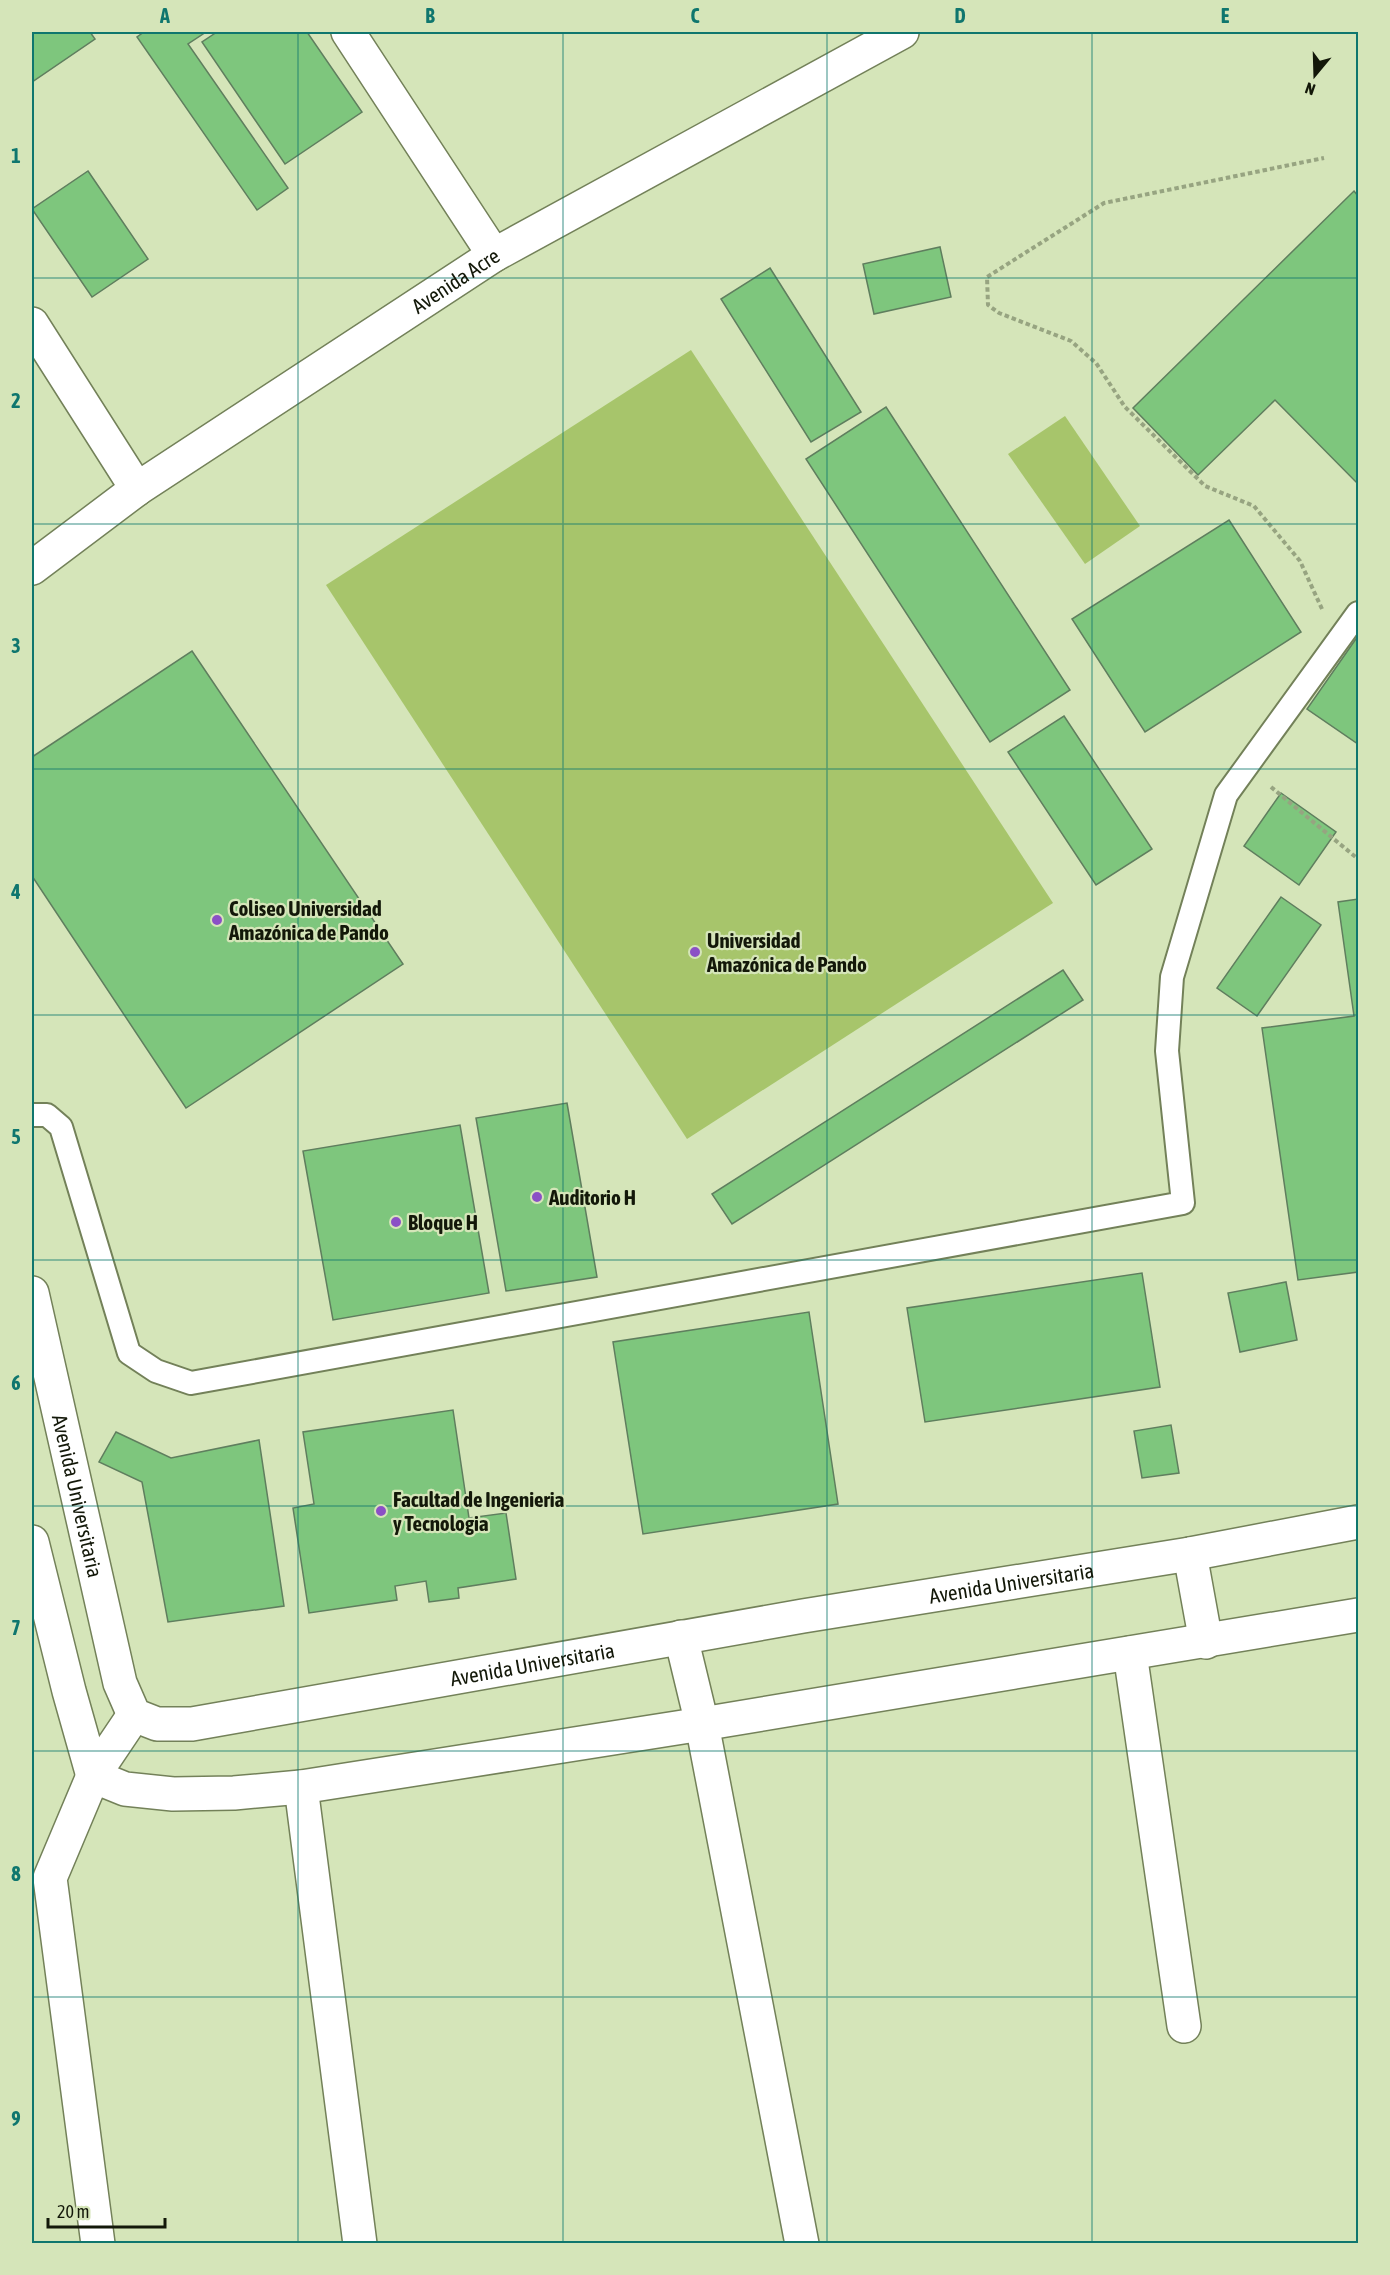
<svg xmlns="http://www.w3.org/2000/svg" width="1390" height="2275" viewBox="0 0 1390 2275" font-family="'Asap Condensed',sans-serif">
<rect width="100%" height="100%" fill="#d5e5b9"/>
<!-- garden -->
<g fill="#a7c56b">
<path d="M691,350l362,553 -366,236 -361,-554z"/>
<path d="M1065,416l75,110 -55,38 -77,-110z"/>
</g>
<!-- building -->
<g fill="#7ec67d" stroke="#5f7e5e" stroke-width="1.5">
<path d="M32,32h58l5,7 -63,43z"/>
<path d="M144,32h62l-18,12 100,144 -31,22 -120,-173z"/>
<path d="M217,32h90l55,80 -77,52 -83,-122z"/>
<path d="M88,171l60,88 -56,38 -60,-88z"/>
<path d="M1354,191l4,5v288l-83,-84 -77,75 -65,-67z"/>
<path d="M940,247l11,50 -77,17 -11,-50z"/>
<path d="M770,268l91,144 -50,30 -90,-143z"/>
<path d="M886,407l184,283 -80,52 -184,-283z"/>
<path d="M1229,520l72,112 -156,100 -73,-113z"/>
<path d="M1358,636v108l-51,-35z"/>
<path d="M192,651l211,313 -217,144 -154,-232v-119z"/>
<path d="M1064,716l88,133 -56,36 -88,-133z"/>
<path d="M1281,793l55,39 -37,53 -55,-39z"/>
<path d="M1281,897l40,28 -64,91 -40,-28z"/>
<path d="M1358,899v373l-60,8 -36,-252 92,-12 -16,-114z"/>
<path d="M1063,970l20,30 -351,224 -20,-30z"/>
<path d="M567,1103l30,174 -91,14 -30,-173z"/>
<path d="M460,1125l29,168 -156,27 -30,-169z"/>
<path d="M1142,1273l18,114 -235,35 -18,-114z"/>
<path d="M1286,1282l11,58 -57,12 -12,-59z"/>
<path d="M809,1312l29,192 -195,30 -30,-192z"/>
<path d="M453,1410l16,108 37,-5 10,66 -58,9 1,10 -30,4 -3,-21 -31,5 2,14 -88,13 -16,-105 21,-4 -11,-72z"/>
<path d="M1171,1425l8,48 -37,5 -8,-47z"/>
<path d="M116,1432l55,26 88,-18 25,166 -116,16 -26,-140 -43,-20z"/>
</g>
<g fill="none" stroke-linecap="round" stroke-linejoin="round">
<!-- lane casing -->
<g stroke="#738159" stroke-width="26">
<path id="lane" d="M32,1115h15l14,12 68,226 27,18 35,12 992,-180 -16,-152 5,-74 54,-182 132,-182"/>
</g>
<!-- street casing -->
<g stroke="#738159" stroke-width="36">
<g id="street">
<path d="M348,32l146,223"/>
<path d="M32,324l105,165"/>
<path d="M681,1637l21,87 100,520"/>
<path d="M1130,1653l54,373"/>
<path d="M301,1787l59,457"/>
<path d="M98,2244l-48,-366 43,-102 41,-61"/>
</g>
</g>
<!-- secondary casing -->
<g stroke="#738159" stroke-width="36">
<g id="secondary">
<path id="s1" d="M32,568l105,-79 357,-234 408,-223"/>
<path id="s2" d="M32,1293l88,390 14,32 23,9h35l611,-108 387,-62 168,-32"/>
<path d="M32,1542l37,149 24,85 32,13 48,5 61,-1 67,-6 401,-63 656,-109"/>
<path d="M1190,1554l16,88"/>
</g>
</g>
<!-- path -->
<g stroke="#97a481" stroke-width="4" stroke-dasharray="4.5 3" stroke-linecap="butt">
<path d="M1322,609l-22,-48 -46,-55 -49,-20 -80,-79 -29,-44 -25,-22 -72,-28 -11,-8 -1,-28 117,-74 220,-45"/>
<path d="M1271,787l87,72"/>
</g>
<!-- lane -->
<use href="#lane" stroke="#fff" stroke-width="22"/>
<!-- street -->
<use href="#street" stroke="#fff" stroke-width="33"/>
<!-- secondary -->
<use href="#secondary" stroke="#fff" stroke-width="33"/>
</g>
<!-- grid -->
<path fill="none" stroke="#0f766e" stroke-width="1.5" stroke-opacity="0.55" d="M298,32v2212M563,32v2212M827,32v2212M1092,32v2212M32,278h1326M32,524h1326M32,769h1326M32,1015h1326M32,1260h1326M32,1506h1326M32,1751h1326M32,1997h1326"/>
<!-- markers -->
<g fill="#8b50c6" stroke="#d5e5b9" stroke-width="2">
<circle cx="217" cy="920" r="6"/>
<circle cx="695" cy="952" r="6"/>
<circle cx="537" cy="1197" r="6"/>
<circle cx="396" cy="1222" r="6"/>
<circle cx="381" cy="1511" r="6"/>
</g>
<g text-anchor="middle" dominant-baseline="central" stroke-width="4.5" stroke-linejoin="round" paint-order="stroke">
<!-- street labels -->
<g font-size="21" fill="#131809" stroke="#d5e5b9">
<text stroke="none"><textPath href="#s1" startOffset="512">Avenida Acre</textPath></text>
<text stroke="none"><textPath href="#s2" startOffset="208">Avenida Universitaria</textPath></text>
<text stroke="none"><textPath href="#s2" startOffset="1326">Avenida Universitaria</textPath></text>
<text stroke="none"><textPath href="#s2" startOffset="840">Avenida Universitaria</textPath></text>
</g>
<!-- poi labels -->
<g font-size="21" font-weight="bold" fill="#131809" stroke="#d5e5b9" text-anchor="start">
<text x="229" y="908">Coliseo Universidad<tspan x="229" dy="24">Amazónica de Pando</tspan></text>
<text x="707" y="940">Universidad<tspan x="707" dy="24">Amazónica de Pando</tspan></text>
<text x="549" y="1197">Auditorio H</text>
<text x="408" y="1222">Bloque H</text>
<text x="393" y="1499">Facultad de Ingenieria<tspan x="393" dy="24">y Tecnologia</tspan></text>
</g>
</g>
<!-- border -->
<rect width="1390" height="2275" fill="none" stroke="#d5e5b9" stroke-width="66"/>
<!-- north arrow -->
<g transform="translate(1315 75) rotate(199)" stroke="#d5e5b9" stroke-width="4.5" paint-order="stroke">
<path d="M0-4.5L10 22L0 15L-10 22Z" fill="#131809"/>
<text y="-9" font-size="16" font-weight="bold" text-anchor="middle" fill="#131809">N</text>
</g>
<!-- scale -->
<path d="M48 2218v9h117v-9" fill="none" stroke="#131809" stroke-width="3"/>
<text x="57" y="2218" font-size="18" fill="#131809" stroke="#d5e5b9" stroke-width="4.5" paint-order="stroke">20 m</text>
<rect x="33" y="33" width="1324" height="2209" fill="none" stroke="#0f766e" stroke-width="2"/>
<g font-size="20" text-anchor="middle" font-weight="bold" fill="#0f766e">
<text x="165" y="23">A</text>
<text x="430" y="23">B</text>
<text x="695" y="23">C</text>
<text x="960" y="23">D</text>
<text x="1225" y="23">E</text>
<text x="16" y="163">1</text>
<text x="16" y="408">2</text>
<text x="16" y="653">3</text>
<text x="16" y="899">4</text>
<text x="16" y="1144">5</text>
<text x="16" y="1390">6</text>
<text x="16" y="1635">7</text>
<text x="16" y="1881">8</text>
<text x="16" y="2126">9</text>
</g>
</svg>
